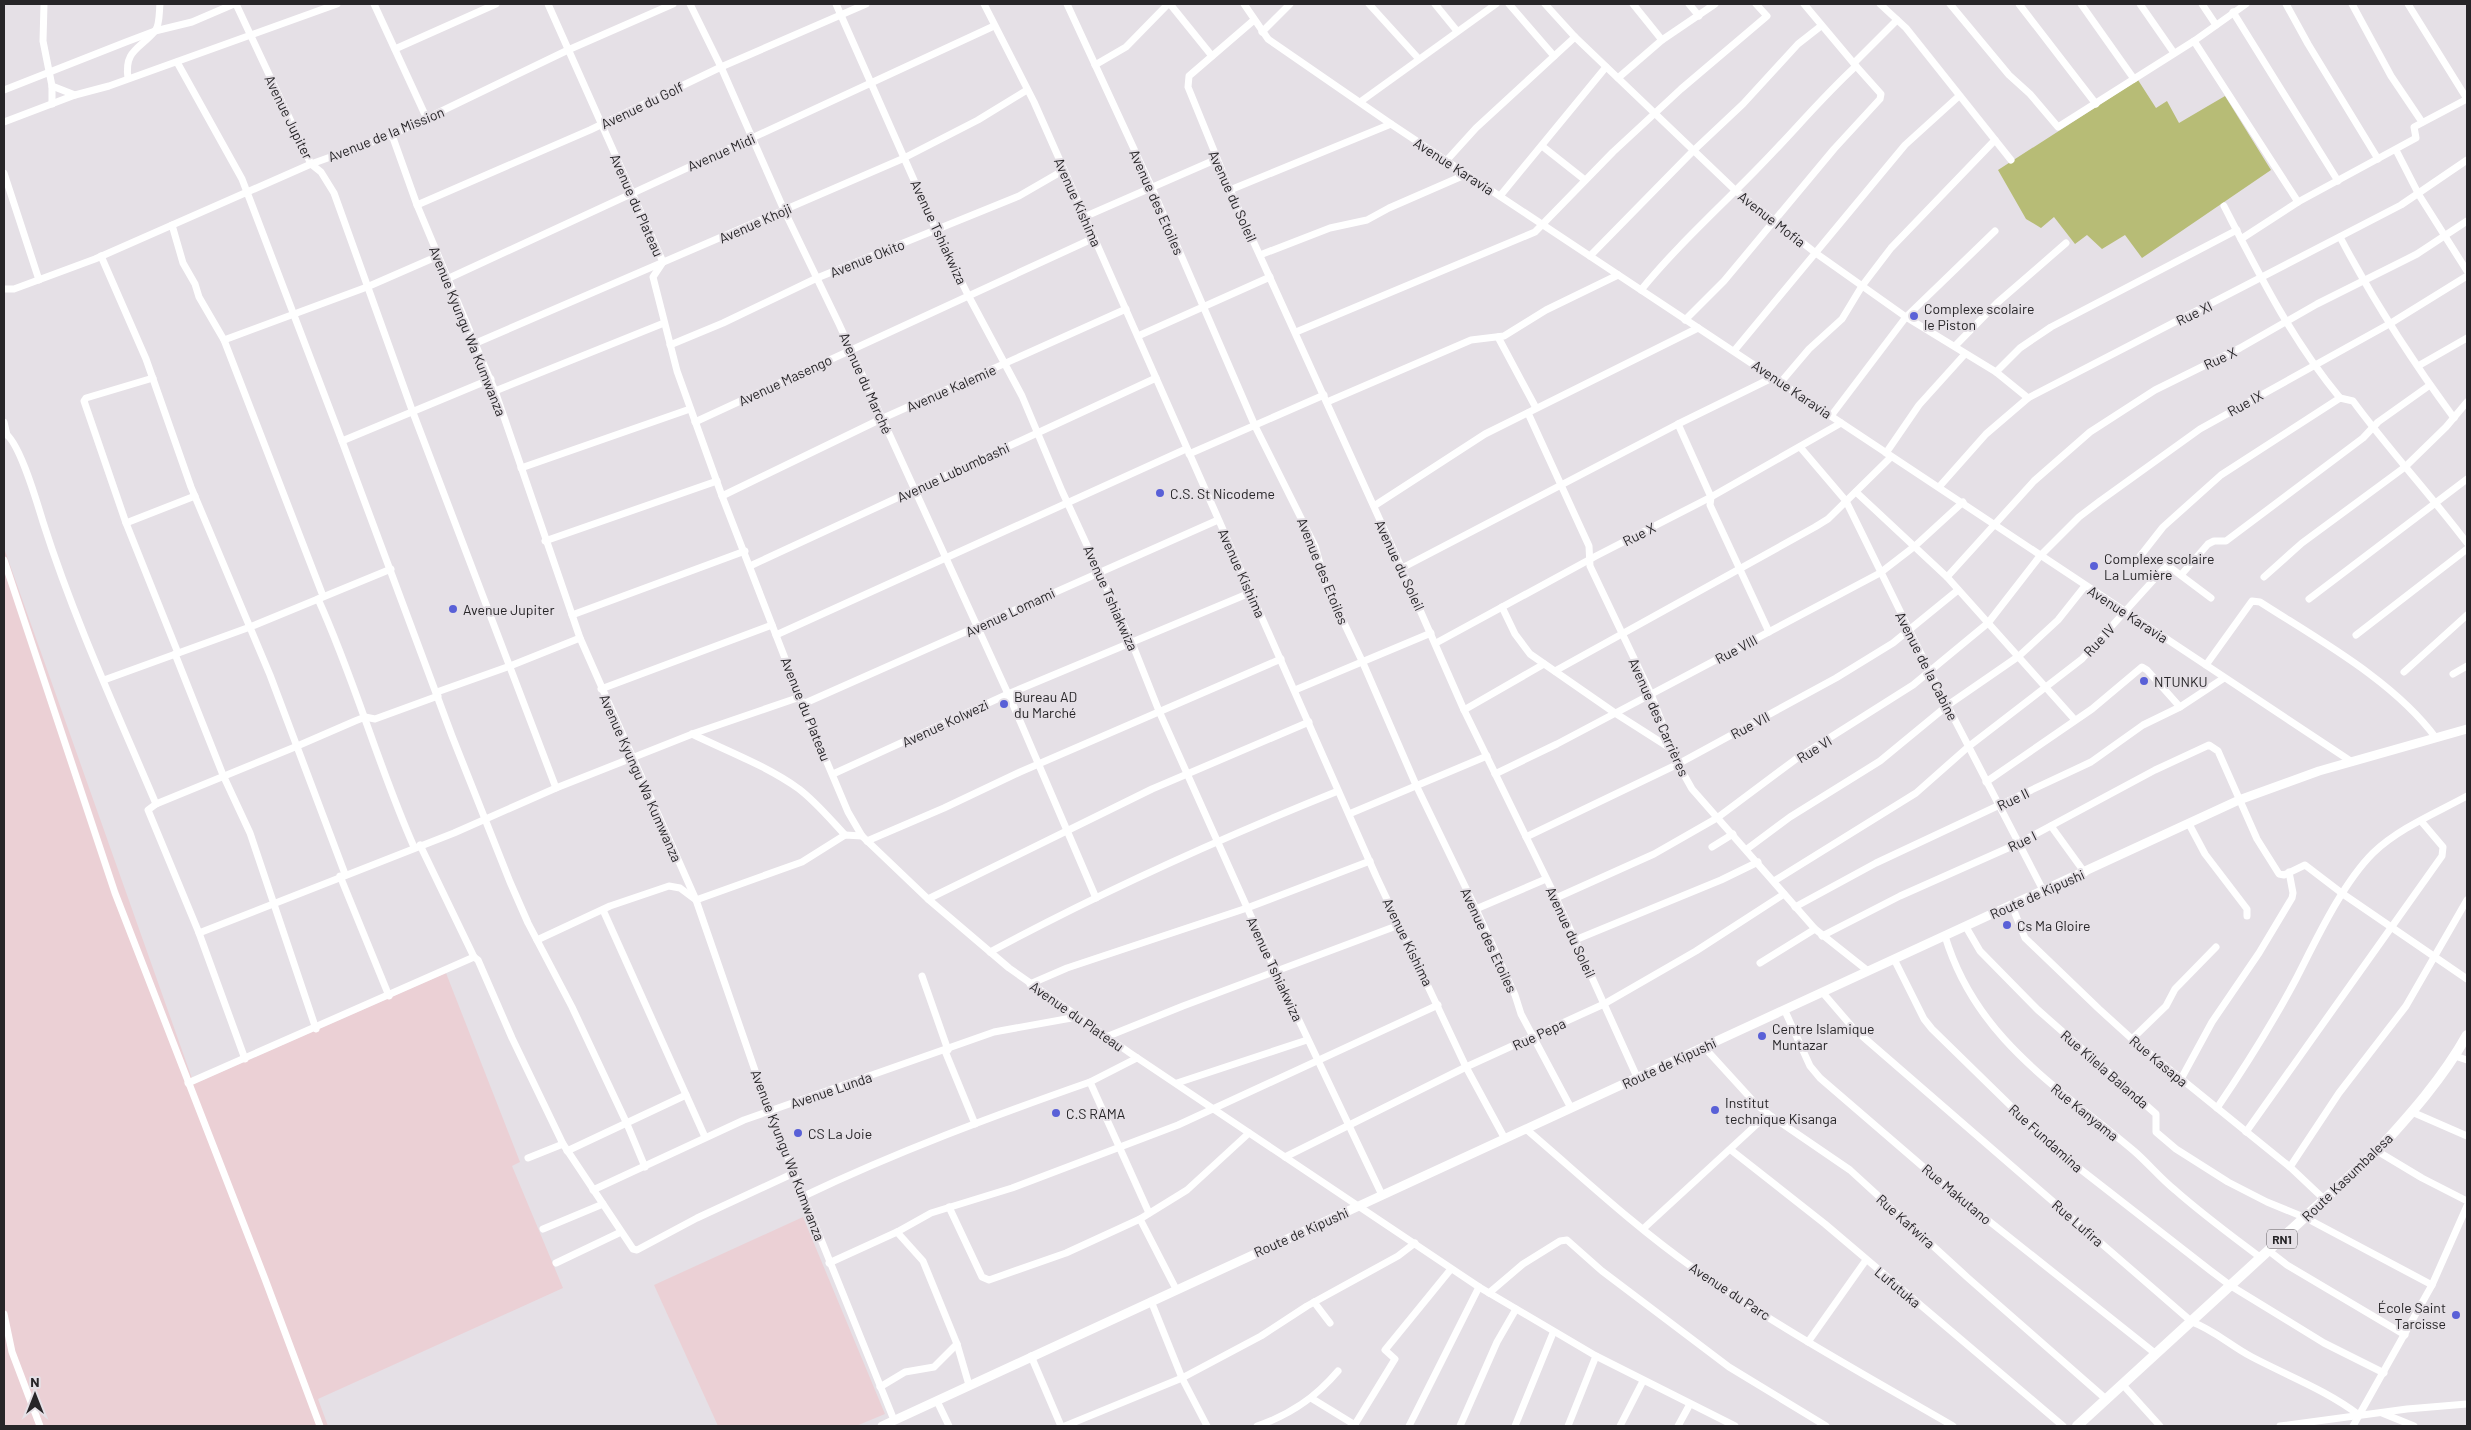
<svg xmlns="http://www.w3.org/2000/svg" width="2471" height="1430" viewBox="0 0 2471 1430" font-family="Barlow,sans-serif">
<rect width="100%" height="100%" fill="#e5e0e6"/>
<!-- industrial -->
<g fill="#ebd0d5">
<path d="M4,548l190,536 252,-111 74,189 -8,4 51,122 -245,111 10,27h-324z"/>
<path d="M803,1217l82,197 -29,12h-138l-64,-141z"/>
</g>
<!-- green -->
<path fill="#b7bc76" d="M2138,80l18,28 11,-7 12,22 46,-27 46,74 -129,88 -17,-23 -23,14 -15,-14 -12,9 -21,-27 -13,11 -15,-9 -28,-49z"/>
<g fill="none" stroke-linecap="round" stroke-linejoin="round">
<!-- minor -->
<g stroke="#fff" stroke-width="7">
<path d="M44,4l-1,37 9,45v18"/>
<path d="M236,4l75,160 10,8 13,21 78,217 144,378"/>
<path d="M374,4l53,115"/>
<path d="M548,4l115,258 -10,15 24,94 45,125 85,219 41,97 14,24 66,63 81,69 121,85 349,234 117,69 139,70"/>
<path d="M690,4l31,63 63,143 55,114 175,383 82,191"/>
<path d="M836,4l100,226 32,65 54,101 40,95 70,152 27,68 117,261 106,223"/>
<path d="M984,4l50,98 35,79 307,695 90,191 39,72"/>
<path d="M1067,4l85,184 103,238 60,120 11,39 37,78 53,122 60,124 39,86 6,19 50,94"/>
<path d="M1170,4l42,52"/>
<path d="M1244,4l24,35 123,85 961,638"/>
<path d="M1369,4l49,54"/>
<path d="M1435,4l22,27"/>
<path d="M1509,4l45,52"/>
<path d="M1545,4l30,33 161,154 81,63 89,63 90,55 32,26"/>
<path d="M1633,4l29,36"/>
<path d="M1689,4l10,12"/>
<path d="M1880,4l26,24 105,132"/>
<path d="M1950,4l59,71 21,19 28,33 136,-86 52,-37"/>
<path d="M2019,4l77,100"/>
<path d="M2081,4l53,75"/>
<path d="M2140,4l34,49"/>
<path d="M2202,4l14,21"/>
<path d="M2286,4l22,40 70,115"/>
<path d="M2352,4l39,72 31,46"/>
<path d="M2408,4l59,95"/>
<path d="M2233,12l105,169"/>
<path d="M1254,20l-65,56 -1,11 42,103 164,361 70,159 92,188 81,179"/>
<path d="M1262,32l28,-28"/>
<path d="M2194,41l104,161"/>
<path d="M395,49l101,-45"/>
<path d="M177,62l65,117 100,262"/>
<path d="M1854,63l43,-43"/>
<path d="M1095,65l31,-18 42,-43"/>
<path d="M128,78c-4,-28 12,-29 27,-47 5,-6 4,-19 5,-27"/>
<path d="M1618,78l44,-38 53,-36"/>
<path d="M52,86l23,9"/>
<path d="M4,90l122,-48 29,-11 37,-9 42,-18"/>
<path d="M1360,102l136,-98"/>
<path d="M4,122l71,-27 34,-9 228,-82"/>
<path d="M392,135l25,70 78,186 85,247 116,262 73,211 125,309"/>
<path d="M1542,146l43,34"/>
<path d="M2396,150l23,45 48,76"/>
<path d="M1447,160l29,-32 99,-91"/>
<path d="M4,173l35,107"/>
<path d="M1230,190l161,-66"/>
<path d="M1500,196l106,-129"/>
<path d="M417,205l173,-75 131,-63 145,-63"/>
<path d="M2224,206c35,68 67,133 116,192"/>
<path d="M1084,217l133,-58"/>
<path d="M172,225l11,38 12,21 4,13 25,43 99,256"/>
<path d="M2340,237c33,63 72,124 114,181"/>
<path d="M2241,239l57,-37 118,-64 -2,-11 53,-28"/>
<path d="M1260,255l70,-27 37,-8 22,-12 78,-34"/>
<path d="M101,256l45,103 45,128 79,188 75,199"/>
<path d="M1590,256l102,-104 51,-48 55,-60 23,-18"/>
<path d="M447,279l547,-253"/>
<path d="M4,289h10l81,-30 216,-95 81,-29 176,-85 105,-46"/>
<path d="M1641,290c35,-43 76,-80 115,-120 34,-34 64,-71 100,-104l-52,-62"/>
<path d="M1685,320l39,-39 110,-132 46,-50 1,-5 -25,-28"/>
<path d="M1296,332l239,-100 78,-80 68,-63 86,-73 -11,-12"/>
<path d="M1138,336l132,-59"/>
<path d="M1498,337l38,71"/>
<path d="M224,340l143,-53 71,-31"/>
<path d="M476,343l426,-184 76,-39 49,-30"/>
<path d="M670,345l53,-22 94,-45 202,-82 45,-26"/>
<path d="M1955,346l42,-43 69,-60"/>
<path d="M1734,351l171,-206 54,-49"/>
<path d="M2418,366l49,-28"/>
<path d="M1996,372l24,-24 31,-21 186,-97"/>
<path d="M153,378l-67,20 -2,3 42,122 52,130"/>
<path d="M491,379l-149,62 110,295 58,146 18,41 44,84 55,117 18,43"/>
<path d="M1781,382l28,-33 33,-30 20,-33 29,-38 104,-108"/>
<path d="M495,391l169,-68"/>
<path d="M2340,398l13,3c36,49 77,93 114,142"/>
<path d="M1327,402l144,-62 33,-4 42,-26 72,-35"/>
<path d="M1528,413l61,133 1,20 61,128 27,70 14,25 123,140 53,42"/>
<path d="M1831,416l75,-99 89,-86"/>
<path d="M4,422l3,13"/>
<path d="M695,422l399,-184"/>
<path d="M1678,424l33,73 -1,8 59,127"/>
<path d="M4,433c15,6 34,73 39,89 31,97 73,188 113,282"/>
<path d="M1800,447l46,54 84,171 114,220"/>
<path d="M1886,453l33,-48 46,-51"/>
<path d="M1189,454l135,-59"/>
<path d="M521,468l169,-59"/>
<path d="M1939,487l47,-53 42,-36 373,-193 66,-45"/>
<path d="M1856,492l91,85 128,143"/>
<path d="M722,496l159,-77 245,-110"/>
<path d="M1374,506l111,-72 213,-106"/>
<path d="M126,523l69,-27"/>
<path d="M545,541l172,-60"/>
<path d="M4,560l111,333 150,386 55,147"/>
<path d="M2134,564l29,-37 58,-52 119,-77"/>
<path d="M750,566l406,-188"/>
<path d="M1402,568l276,-144 96,-47"/>
<path d="M2181,575l27,-31 6,-3h12l137,-103 15,-16 52,-37"/>
<path d="M1947,577l87,-96 56,-49 65,-42 85,-42 77,-44 100,-50 50,-33"/>
<path d="M2264,577l38,-34 103,-76 41,-40 21,-25"/>
<path d="M318,599c37,81 60,167 96,248"/>
<path d="M2309,599l158,-120"/>
<path d="M1502,607l13,27 15,20 85,59 58,37"/>
<path d="M572,615l173,-64"/>
<path d="M776,635l410,-186"/>
<path d="M2356,635l111,-86"/>
<path d="M1436,643l160,-87 115,-59 130,-74"/>
<path d="M175,654l48,121 27,58 66,196"/>
<path d="M2206,665l46,-64 8,1c59,38 134,79 176,136"/>
<path d="M1555,671l260,-144 13,-8 63,-62"/>
<path d="M2404,672l63,-57"/>
<path d="M2453,674l14,-8"/>
<path d="M104,680l146,-53 141,-58"/>
<path d="M601,689l171,-64"/>
<path d="M1295,690l136,-57"/>
<path d="M437,692l73,-26 70,-28"/>
<path d="M803,704l415,-184"/>
<path d="M1464,710l80,-46"/>
<path d="M692,734c35,17 75,32 107,55 17,13 31,30 46,46"/>
<path d="M833,774l175,-80 244,-102"/>
<path d="M1495,774l62,-30 323,-171 35,-27 48,-44"/>
<path d="M1986,782l106,-73 50,-42 5,3 33,37"/>
<path d="M1349,814l138,-58"/>
<path d="M2189,824l16,30 42,55v7"/>
<path d="M2051,826l34,47"/>
<path d="M1526,837l152,-73 158,-86 57,-35 65,-53"/>
<path d="M867,841l77,-33 76,-36 261,-113"/>
<path d="M420,845l54,112 4,3 34,78 51,106 70,105 4,1 60,-32 97,-45"/>
<path d="M1712,847l21,-13"/>
<path d="M1747,849l43,-32 90,-56 68,-56 71,-49 39,-36 27,-34"/>
<path d="M340,876l49,120"/>
<path d="M1774,881l142,-88 52,-46 114,-88 85,-94 44,33"/>
<path d="M1556,898l98,-44 63,-36 79,-59 117,-74 75,-62 52,-67 39,-39 21,-16 100,-72 191,-106 76,-47"/>
<path d="M928,899l224,-110 157,-67"/>
<path d="M2012,906l13,32 74,71 33,30 158,128 35,33"/>
<path d="M1795,907l81,-44 215,-101 52,-37 37,-18 44,-29"/>
<path d="M1476,909l70,-30"/>
<path d="M603,910l102,227"/>
<path d="M1966,927l14,24 58,59 118,104v18l20,17 52,33 39,20 39,16 126,67"/>
<path d="M199,933l255,-100 102,-45 139,-55 105,-36"/>
<path d="M1822,936l78,-40 117,-52 138,-74 54,-25 9,6 39,88 22,35 5,1 21,-10 38,29 124,85"/>
<path d="M1945,936c31,103 112,150 189,215 14,12 26,27 41,39 27,24 57,46 86,68"/>
<path d="M537,940l73,-34 59,-20 11,2 16,12 106,-38 43,-27 17,1"/>
<path d="M1575,940l146,-60 37,-18"/>
<path d="M990,952c113,-61 229,-113 348,-161"/>
<path d="M1894,959l30,60 8,10 125,122 154,120 20,15 93,57 60,30"/>
<path d="M1760,963l55,-34"/>
<path d="M922,976l26,74"/>
<path d="M1030,984l37,-16 180,-60 123,-47"/>
<path d="M1823,993l31,36 338,293c22,8 39,24 60,35 36,19 74,33 107,58"/>
<path d="M1785,1011l25,55 10,12 130,112 206,164"/>
<path d="M1106,1037l77,-31 216,-81"/>
<path d="M2132,1039l34,-33 9,-17 41,-42"/>
<path d="M1703,1046l52,57 13,11 82,56 118,108 139,122"/>
<path d="M945,1051l30,73"/>
<path d="M2455,1056l12,4"/>
<path d="M1137,1058l-47,24 59,131"/>
<path d="M245,1059l-46,-126 -51,-123 8,-6 139,-57 60,-26 10,-4 10,2 63,-23"/>
<path d="M2181,1079l31,-57 47,-69 33,-55 1,-5 -4,-21"/>
<path d="M188,1083l286,-126"/>
<path d="M1177,1083l130,-43"/>
<path d="M2217,1108c28,-41 55,-84 79,-129 20,-39 46,-95 77,-126 26,-25 63,-40 94,-57"/>
<path d="M2412,1112l55,24"/>
<path d="M1526,1129c55,47 108,97 166,138 83,59 173,108 261,159"/>
<path d="M2246,1132l196,-276 1,-9 -22,-26"/>
<path d="M1731,1150l94,74 238,202"/>
<path d="M567,1151l119,-56"/>
<path d="M2377,1151l45,27 45,23"/>
<path d="M1285,1157l181,-90 138,-63 92,-53 88,-57"/>
<path d="M528,1158l35,-14"/>
<path d="M2290,1167l49,-74 67,-87 61,-106"/>
<path d="M593,1190l151,-70 250,-88 83,-15"/>
<path d="M804,1196c92,-44 189,-80 286,-114"/>
<path d="M949,1207l33,70 7,3 77,-27 74,-34 36,70"/>
<path d="M1140,1219l47,-29 62,-57"/>
<path d="M543,1229l60,-25"/>
<path d="M1643,1229l125,-115"/>
<path d="M897,1232l26,29 34,83 12,41"/>
<path d="M2269,1251l18,14 118,70"/>
<path d="M556,1263l65,-31"/>
<path d="M829,1263l68,-31 34,-19 81,-25 166,-63 260,-120"/>
<path d="M1489,1293l34,-29 37,-23 7,-1 35,31 127,96 97,59"/>
<path d="M1151,1301l31,77 25,48"/>
<path d="M1314,1302l16,21"/>
<path d="M4,1314l8,38 28,74"/>
<path d="M1808,1342l58,-82"/>
<path d="M1031,1356l30,70"/>
<path d="M2123,1385l37,41"/>
<path d="M880,1387l25,-15 29,-5 23,-23"/>
<path d="M1311,1398l44,27"/>
<path d="M937,1401l12,25"/>
<path d="M2382,1413l32,13"/>
<path d="M1065,1426l117,-48 79,-42 46,-30 91,-50 17,-13"/>
<path d="M1257,1426c33,-11 58,-28 81,-55"/>
<path d="M1354,1426l41,-67 -10,-9 66,-81"/>
<path d="M1409,1426l70,-139"/>
<path d="M1460,1426l37,-84 19,-33"/>
<path d="M1515,1426l38,-93"/>
<path d="M1568,1426l28,-70"/>
<path d="M1620,1426l23,-45"/>
<path d="M1678,1426l12,-22"/>
<path d="M2280,1426l127,-17 60,-5"/>
<path d="M2353,1426l79,-141 35,-79"/>
</g>
<!-- major -->
<path stroke="#fff" stroke-width="9" d="M882,1426l1357,-626 80,-29 148,-42"/>
<!-- highway -->
<path stroke="#fff" stroke-width="10" d="M2077,1426l300,-275c33,-36 66,-73 90,-116"/>
</g>
<!-- markers -->
<g fill="#5960d7" stroke="#e5e0e6" stroke-width="2">
<circle cx="1914" cy="316" r="5"/>
<circle cx="1160" cy="493" r="5"/>
<circle cx="2094" cy="566" r="5"/>
<circle cx="453" cy="609" r="5"/>
<circle cx="2144" cy="681" r="5"/>
<circle cx="1004" cy="704" r="5"/>
<circle cx="2007" cy="925" r="5"/>
<circle cx="1762" cy="1036" r="5"/>
<circle cx="1715" cy="1110" r="5"/>
<circle cx="1056" cy="1113" r="5"/>
<circle cx="798" cy="1133" r="5"/>
<circle cx="2456" cy="1315" r="5"/>
</g>
<g text-anchor="middle" dominant-baseline="central" stroke-width="4" stroke-linejoin="round" paint-order="stroke">
<!-- shield labels -->
<rect fill="#e5e0e6" stroke="#605d61" stroke-width="1" x="2267" y="1229.5" width="30" height="19" rx="4"/>
<g font-size="12" font-weight="bold" fill="#272528">
<text x="2282" y="1239">RN1</text>
</g>
<!-- street labels -->
<g font-size="14" fill="#272528" stroke="#e5e0e6">
<text transform="translate(642 105) rotate(-26)">Avenue du Golf</text>
<text transform="translate(289 117) rotate(64)">Avenue Jupiter</text>
<text transform="translate(386 134) rotate(-22)">Avenue de la Mission</text>
<text transform="translate(721 152) rotate(-24)">Avenue Midi</text>
<text transform="translate(1454 166) rotate(33)">Avenue Karavia</text>
<text transform="translate(1233 196) rotate(66)">Avenue du Soleil</text>
<text transform="translate(1078 202) rotate(66)">Avenue Kishima</text>
<text transform="translate(1157 202) rotate(66)">Avenue des Etoiles</text>
<text transform="translate(637 205) rotate(66)">Avenue du Plateau</text>
<text transform="translate(1772 219) rotate(38)">Avenue Mofia</text>
<text transform="translate(755 223) rotate(-24)">Avenue Khoji</text>
<text transform="translate(939 232) rotate(65)">Avenue Tshiakwiza</text>
<text transform="translate(867 258) rotate(-22)">Avenue Okito</text>
<text transform="translate(2194 313) rotate(-26)">Rue XI</text>
<text transform="translate(468 331) rotate(68)">Avenue Kyungu Wa Kumwanza</text>
<text transform="translate(2220 358) rotate(-25)">Rue X</text>
<text transform="translate(785 380) rotate(-25)">Avenue Masengo</text>
<text transform="translate(866 383) rotate(66)">Avenue du Marché</text>
<text transform="translate(951 388) rotate(-24)">Avenue Kalemie</text>
<text transform="translate(1792 389) rotate(34)">Avenue Karavia</text>
<text transform="translate(2245 403) rotate(-29)">Rue IX</text>
<text transform="translate(953 472) rotate(-25)">Avenue Lubumbashi</text>
<text transform="translate(1639 534) rotate(-27)">Rue X</text>
<text transform="translate(1400 565) rotate(65)">Avenue du Soleil</text>
<text transform="translate(1323 571) rotate(68)">Avenue des Etoiles</text>
<text transform="translate(1242 573) rotate(66)">Avenue Kishima</text>
<text transform="translate(1111 598) rotate(66)">Avenue Tshiakwiza</text>
<text transform="translate(1010 612) rotate(-25)">Avenue Lomami</text>
<text transform="translate(2128 614) rotate(33)">Avenue Karavia</text>
<text transform="translate(2099 640) rotate(-47)">Rue IV</text>
<text transform="translate(1736 649) rotate(-28)">Rue VIII</text>
<text transform="translate(1927 666) rotate(63)">Avenue de la Cabine</text>
<text transform="translate(806 709) rotate(68)">Avenue du Plateau</text>
<text transform="translate(1659 717) rotate(66)">Avenue des Carrières</text>
<text transform="translate(945 723) rotate(-25)">Avenue Kolwezi</text>
<text transform="translate(1750 725) rotate(-28)">Rue VII</text>
<text transform="translate(1814 749) rotate(-32)">Rue VI</text>
<text transform="translate(641 778) rotate(66)">Avenue Kyungu Wa Kumwanza</text>
<text transform="translate(2013 799) rotate(-26)">Rue II</text>
<text transform="translate(2022 841) rotate(-26)">Rue I</text>
<text transform="translate(2037 894) rotate(-24)">Route de Kipushi</text>
<text transform="translate(1571 932) rotate(65)">Avenue du Soleil</text>
<text transform="translate(1489 940) rotate(65)">Avenue des Etoiles</text>
<text transform="translate(1408 942) rotate(64)">Avenue Kishima</text>
<text transform="translate(1275 969) rotate(65)">Avenue Tshiakwiza</text>
<text transform="translate(1077 1016) rotate(35)">Avenue du Plateau</text>
<text transform="translate(1539 1034) rotate(-25)">Rue Pepa</text>
<text transform="translate(2159 1061) rotate(40)">Rue Kasapa</text>
<text transform="translate(1669 1063) rotate(-25)">Route de Kipushi</text>
<text transform="translate(2105 1069) rotate(41)">Rue Kilela Balanda</text>
<text transform="translate(831 1090) rotate(-19)">Avenue Lunda</text>
<text transform="translate(2085 1112) rotate(39)">Rue Kanyama</text>
<text transform="translate(2046 1138) rotate(42)">Rue Fundamina</text>
<text transform="translate(788 1155) rotate(69)">Avenue Kyungu Wa Kumwanza</text>
<text transform="translate(2347 1177) rotate(-44)">Route Kasumbalesa</text>
<text transform="translate(1957 1194) rotate(40)">Rue Makutano</text>
<text transform="translate(1906 1221) rotate(42)">Rue Kafwira</text>
<text transform="translate(2078 1223) rotate(41)">Rue Lufira</text>
<text transform="translate(1301 1232) rotate(-24)">Route de Kipushi</text>
<text transform="translate(1898 1287) rotate(40)">Lufutuka</text>
<text transform="translate(1730 1291) rotate(33)">Avenue du Parc</text>
</g>
<!-- poi labels -->
<g font-size="14" fill="#272528" stroke="#e5e0e6" text-anchor="start">
<text x="1924" y="308">Complexe scolaire<tspan x="1924" dy="16">le Piston</tspan></text>
<text x="1170" y="493">C.S. St Nicodeme</text>
<text x="2104" y="558">Complexe scolaire<tspan x="2104" dy="16">La Lumière</tspan></text>
<text x="463" y="609">Avenue Jupiter</text>
<text x="2154" y="681">NTUNKU</text>
<text x="1014" y="696">Bureau AD<tspan x="1014" dy="16">du Marché</tspan></text>
<text x="2017" y="925">Cs Ma Gloire</text>
<text x="1772" y="1028">Centre Islamique<tspan x="1772" dy="16">Muntazar</tspan></text>
<text x="1725" y="1102">Institut<tspan x="1725" dy="16">technique Kisanga</tspan></text>
<text x="1066" y="1113">C.S RAMA</text>
<text x="808" y="1133">CS La Joie</text>
<text x="2446" y="1307" text-anchor="end">École Saint<tspan x="2446" dy="16">Tarcisse</tspan></text>
</g>
</g>
<!-- border -->
<rect width="2471" height="1430" fill="none" stroke="#272528" stroke-width="10"/>
<!-- north arrow -->
<g transform="translate(35 1395)" stroke="#e5e0e6" stroke-width="4" paint-order="stroke">
<path d="M0-4L9 19L0 12L-9 19Z" fill="#272528"/>
<text y="-8" font-size="14" font-weight="bold" text-anchor="middle" fill="#272528">N</text>
</g>
</svg>
